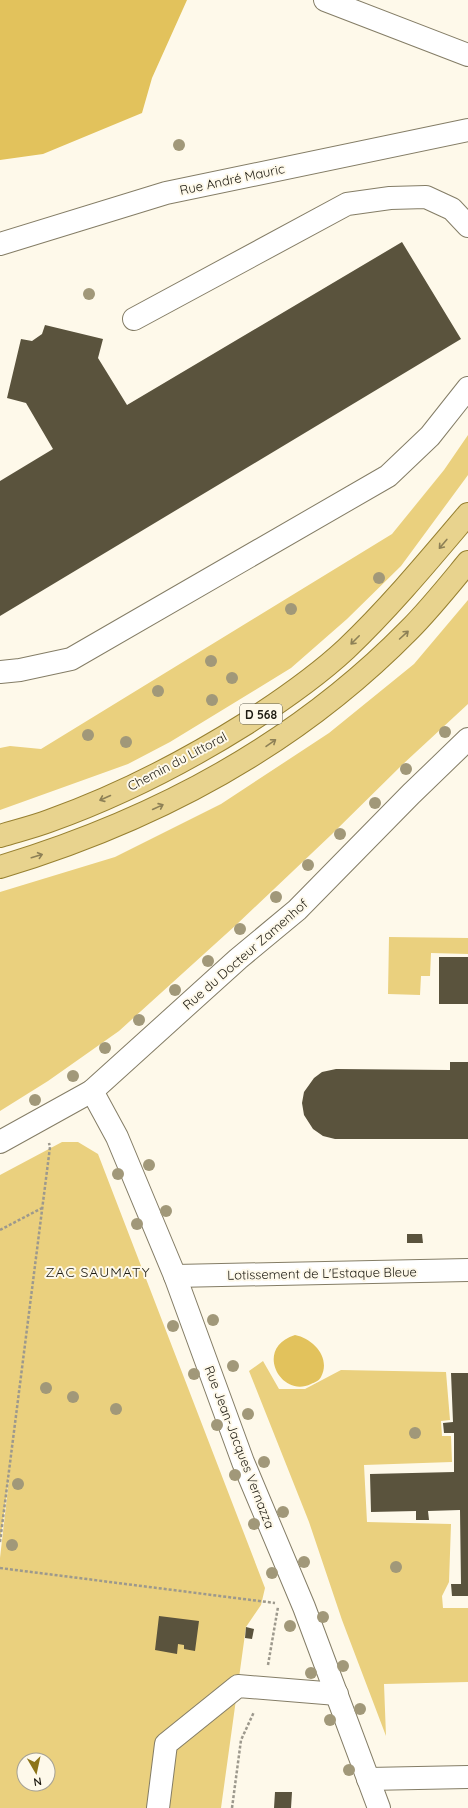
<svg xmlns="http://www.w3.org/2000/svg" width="468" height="1808" viewBox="0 0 468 1808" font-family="Quicksand,sans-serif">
<rect width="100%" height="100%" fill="#fef9ea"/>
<!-- green -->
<g fill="#ead07e" fill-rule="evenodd">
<path d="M468,435v40l-67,91 -54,53 -56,49 -121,74 -42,22 -128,46v-62l10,-2 31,3 351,-215 52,-64z"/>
<path d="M468,600v104l-66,61 -71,70 -95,90 -117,106 -71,50 -48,30v-219l115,-35 106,-53 108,-71 85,-69z"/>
<path d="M389,937l79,1v16l-37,-1 -1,23h-9l-1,19 -32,-1z"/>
<path d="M62,1142h16l20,12 167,434 -4,17 -15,22 -25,181h-221v-250l10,-88 -10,72v-367zM24,1760h24v24h-24z"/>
<path d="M263,1361l16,28h26l36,-19 105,2 4,48 -9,1 1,15h9l1,26 -88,3 3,57 84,2 -2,58 -7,14 1,12h25v74l-84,2 2,52 -44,-116 -33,-98 -60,-151z"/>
</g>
<!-- water -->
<g fill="#e2c25c">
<path d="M0,0h187l-35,78 -10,35 -99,41 -43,6z"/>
<path d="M295,1335c19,4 36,23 26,42 -2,4 -6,5 -10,7 -30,15 -58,-36 -16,-49z"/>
</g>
<!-- building -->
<g fill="#5a533d">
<path d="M402,242l59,97 -461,277v-135l53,-32 -27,-46 -19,-5 14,-59 11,2 10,-7 3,-9 58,14 -5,19 29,47z"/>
<rect x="439" y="957" width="29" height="47"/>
<path d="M450,1062h18v77h-133l-12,-3 -10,-7 -9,-14 -2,-12 2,-11 10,-14 8,-6 14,-3 114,1z"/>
<path d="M407,1234h15l1,9h-16z"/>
<path d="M451,1373h17v223h-16l-1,-12h10l-1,-74 -32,1 1,9h-13v-9l-45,1 -1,-38 84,-2v-39h-10l-1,-10 10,-1z"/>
<path d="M159,1616l40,5 -4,30 -11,-2v-4l-6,-1 -1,10 -22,-4z"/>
<path d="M246,1627l8,2 -2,10 -7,-1z"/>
<path d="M275,1792h17l-1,16h-17z"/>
</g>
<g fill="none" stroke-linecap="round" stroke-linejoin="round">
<!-- minor casing -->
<g stroke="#847d66" stroke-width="24">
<g id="minor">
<path d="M325,0l143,55"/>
<path d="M0,244l166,-51 302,-63"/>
<path d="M134,319l213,-115 43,-6 36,-1 26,12 16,17"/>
<path d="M0,672l20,-2 51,-11 317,-183 42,-40 38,-48"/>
<path d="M92,1091l25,46 58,139 68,186 61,145 75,201"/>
<path d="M0,1142l92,-51 146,-132 59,-49 114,-116 57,-55"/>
<path d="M175,1276l293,-6"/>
<path d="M368,1779l100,-2"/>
<path d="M158,1808l8,-64 72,-58 99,8"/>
</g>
</g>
<!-- major casing -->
<g stroke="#978031" stroke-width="24">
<g id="major">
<path d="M0,836c16,-5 33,-9 49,-15 70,-25 136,-59 198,-98 34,-22 69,-46 99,-74 44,-42 83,-89 122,-135"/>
<path d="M0,867c153,-46 296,-122 409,-237 21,-21 40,-45 59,-68"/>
</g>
</g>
<!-- path -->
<g stroke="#9d998d" stroke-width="2.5" stroke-dasharray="3 2" stroke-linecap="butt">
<path d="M0,1230l42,-22"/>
<path d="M0,1542l50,-395 -1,-4"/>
<path d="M0,1568l275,35"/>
<path d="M268,1665l10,-58"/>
<path d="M232,1808l9,-68 13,-28"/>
</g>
<!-- minor -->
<use href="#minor" stroke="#fff" stroke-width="22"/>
<!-- major -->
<use href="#major" stroke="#e8d38e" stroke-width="22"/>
</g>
<!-- trees -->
<g fill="#a19879">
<circle cx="179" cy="145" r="6"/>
<circle cx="89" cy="294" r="6"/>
<circle cx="379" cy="578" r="6"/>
<circle cx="291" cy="609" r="6"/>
<circle cx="211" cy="661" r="6"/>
<circle cx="232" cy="678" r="6"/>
<circle cx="158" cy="691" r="6"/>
<circle cx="212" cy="700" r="6"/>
<circle cx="445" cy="732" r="6"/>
<circle cx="88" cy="735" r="6"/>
<circle cx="126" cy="742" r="6"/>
<circle cx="406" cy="769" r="6"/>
<circle cx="375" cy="803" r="6"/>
<circle cx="340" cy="834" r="6"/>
<circle cx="308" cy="865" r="6"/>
<circle cx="276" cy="897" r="6"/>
<circle cx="240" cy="929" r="6"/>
<circle cx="208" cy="961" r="6"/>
<circle cx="175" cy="990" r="6"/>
<circle cx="139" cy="1020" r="6"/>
<circle cx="105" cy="1048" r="6"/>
<circle cx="73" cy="1076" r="6"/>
<circle cx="35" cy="1100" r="6"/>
<circle cx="149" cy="1165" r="6"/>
<circle cx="118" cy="1174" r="6"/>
<circle cx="166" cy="1211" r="6"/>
<circle cx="137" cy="1224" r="6"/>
<circle cx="213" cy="1320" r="6"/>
<circle cx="173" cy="1326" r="6"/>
<circle cx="233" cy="1366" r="6"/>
<circle cx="194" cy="1374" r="6"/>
<circle cx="46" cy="1388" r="6"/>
<circle cx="73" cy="1397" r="6"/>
<circle cx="116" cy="1409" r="6"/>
<circle cx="248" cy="1414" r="6"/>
<circle cx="217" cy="1425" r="6"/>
<circle cx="415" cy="1433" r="6"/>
<circle cx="264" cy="1462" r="6"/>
<circle cx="235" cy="1475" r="6"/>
<circle cx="18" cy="1484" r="6"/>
<circle cx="283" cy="1512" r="6"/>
<circle cx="254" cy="1524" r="6"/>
<circle cx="12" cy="1545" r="6"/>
<circle cx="304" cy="1562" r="6"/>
<circle cx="396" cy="1567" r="6"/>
<circle cx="272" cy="1573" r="6"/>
<circle cx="323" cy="1617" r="6"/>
<circle cx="290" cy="1626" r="6"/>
<circle cx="343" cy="1666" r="6"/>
<circle cx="311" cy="1673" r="6"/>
<circle cx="360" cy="1709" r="6"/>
<circle cx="330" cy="1720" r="6"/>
<circle cx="349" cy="1770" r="6"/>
</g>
<!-- one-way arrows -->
<defs><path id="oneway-shaft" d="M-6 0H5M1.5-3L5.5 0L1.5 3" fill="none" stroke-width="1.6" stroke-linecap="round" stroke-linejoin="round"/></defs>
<g stroke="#8d8056">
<use href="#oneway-shaft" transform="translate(443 544) rotate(130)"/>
<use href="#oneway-shaft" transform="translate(404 635) rotate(-42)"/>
<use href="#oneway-shaft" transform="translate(355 640) rotate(135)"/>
<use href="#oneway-shaft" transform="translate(271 743) rotate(-35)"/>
<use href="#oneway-shaft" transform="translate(105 798) rotate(156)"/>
<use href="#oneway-shaft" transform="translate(158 807) rotate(-25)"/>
<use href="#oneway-shaft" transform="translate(37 856) rotate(-17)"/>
</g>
<g text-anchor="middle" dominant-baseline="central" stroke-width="4" stroke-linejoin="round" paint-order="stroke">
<!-- shield labels -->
<rect fill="#fef9ea" stroke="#615e53" stroke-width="1" x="240" y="704" width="42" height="20" rx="3"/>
<g font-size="12" font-weight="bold" fill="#1e1b12">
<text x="261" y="714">D 568</text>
</g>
<!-- street labels -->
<g font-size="13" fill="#1e1b12" stroke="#fef9ea">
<text transform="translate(232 179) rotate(-12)">Rue André Mauric</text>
<text transform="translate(177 761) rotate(-28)">Chemin du Littoral</text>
<text transform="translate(245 954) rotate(-41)">Rue du Docteur Zamenhof</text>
<text transform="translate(322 1273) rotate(-1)">Lotissement de L'Estaque Bleue</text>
<text transform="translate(240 1447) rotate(69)">Rue Jean-Jacques Vernazza</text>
</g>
<!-- neighbourhood labels -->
<g font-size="14" letter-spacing="1" fill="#1e1b12" stroke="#fef9ea">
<text x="98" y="1272">ZAC SAUMATY</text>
</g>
</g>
<!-- north arrow -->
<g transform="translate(36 1772) rotate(171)"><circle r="19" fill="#fef9ea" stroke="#a4a094"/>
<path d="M0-3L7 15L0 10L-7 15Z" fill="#8d7418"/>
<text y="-6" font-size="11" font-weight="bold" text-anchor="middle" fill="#1e1b12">N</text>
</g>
</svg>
